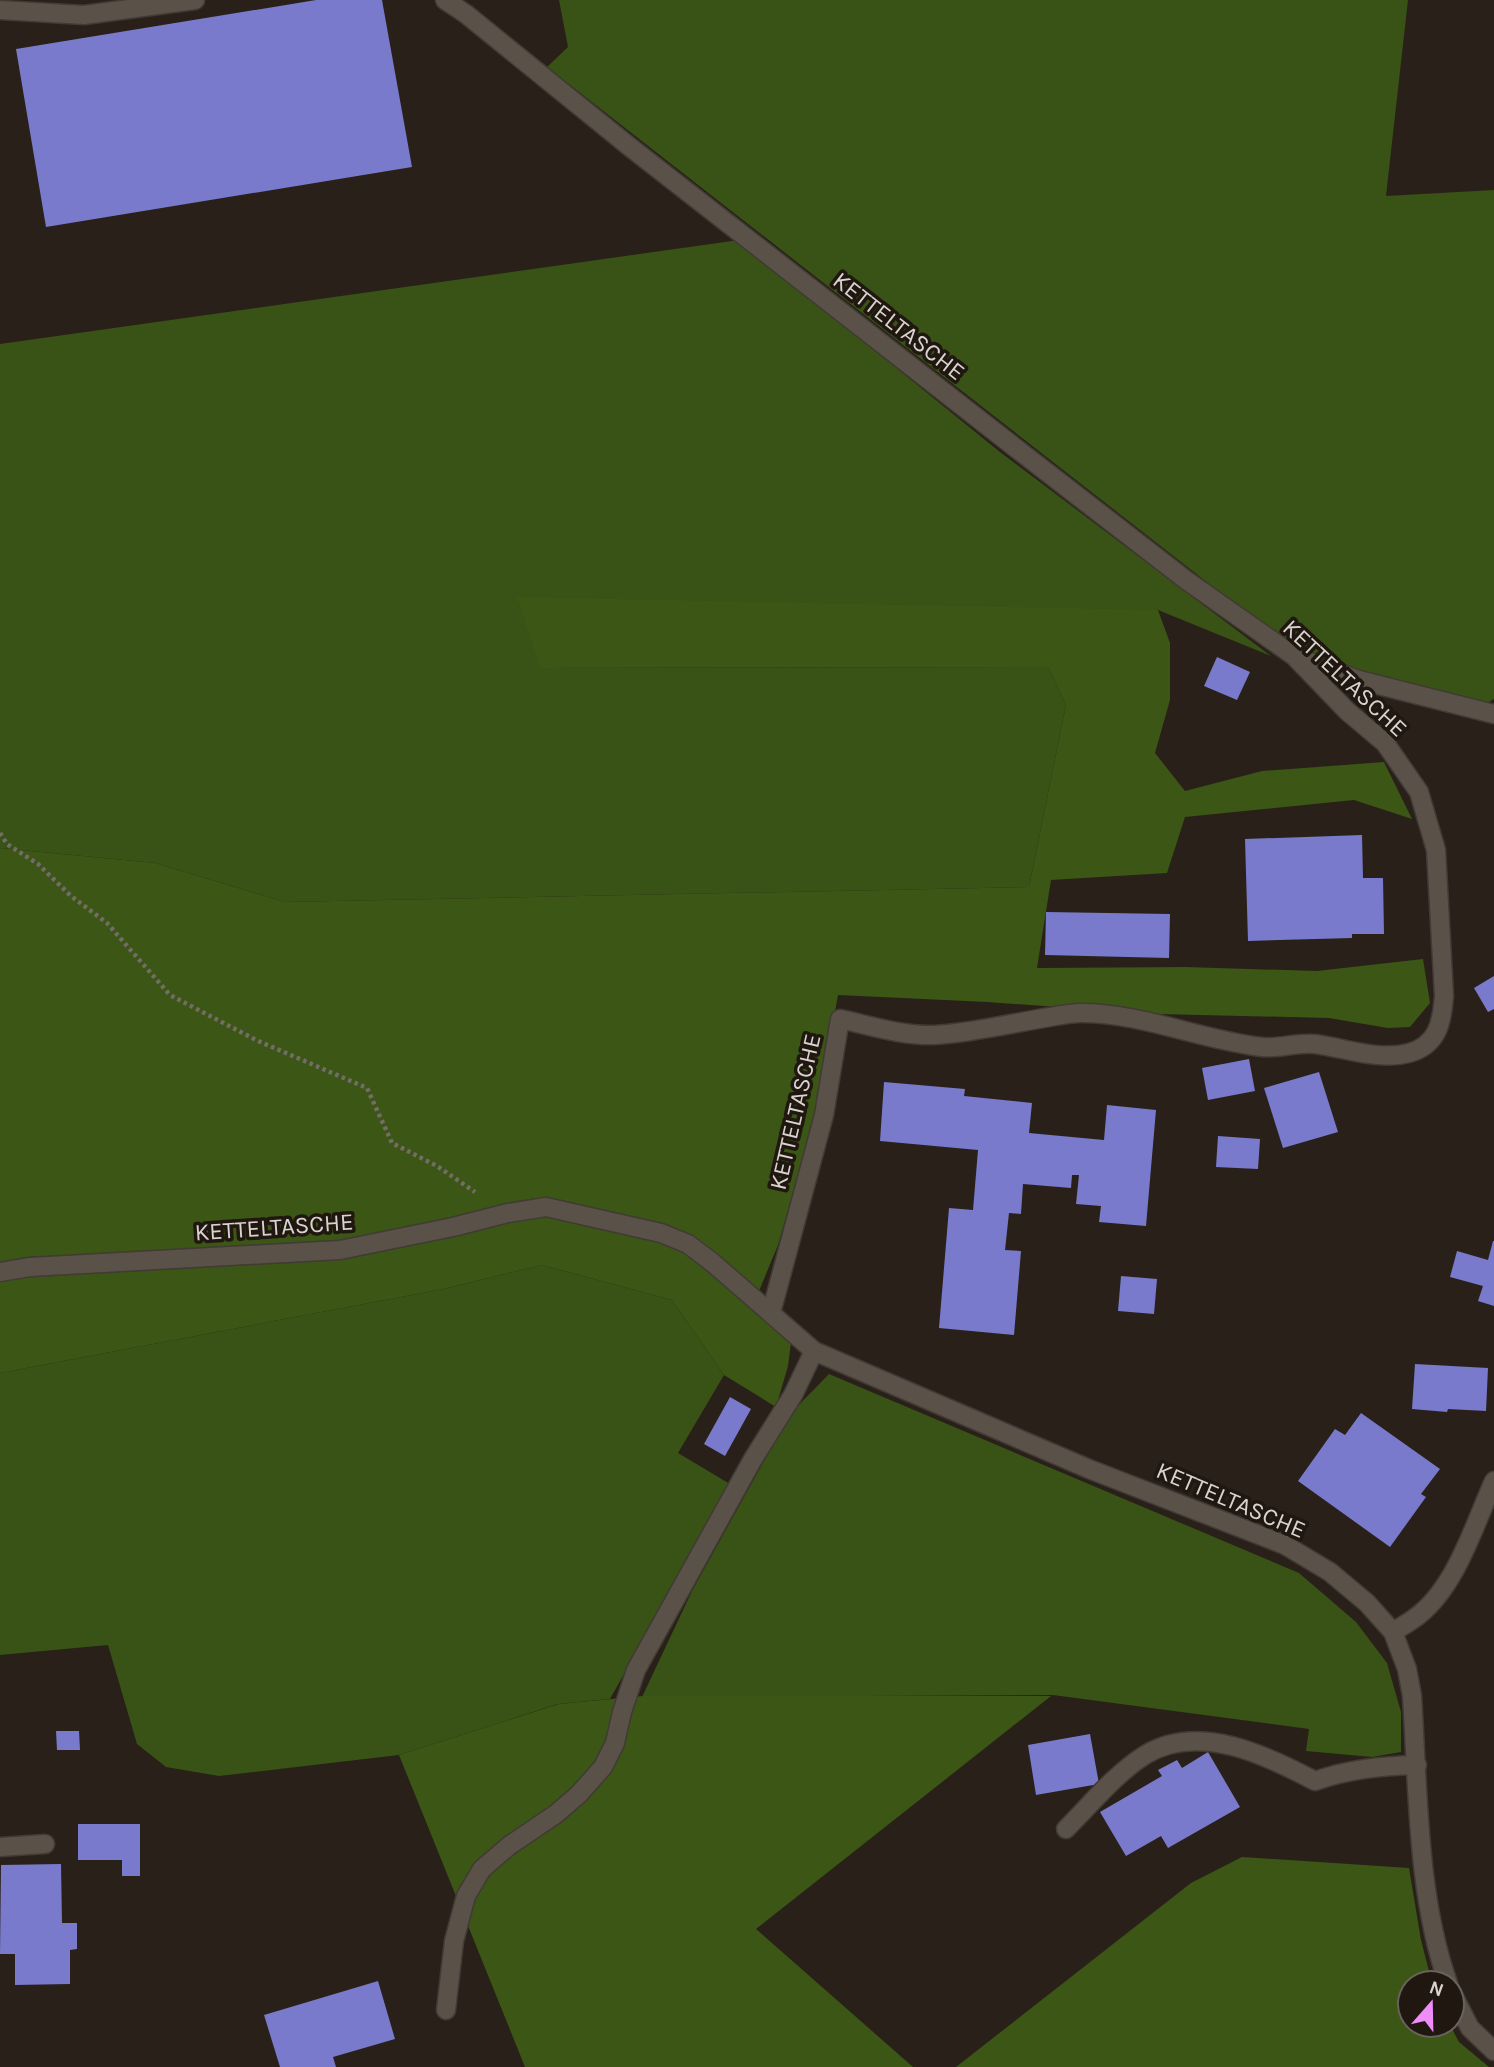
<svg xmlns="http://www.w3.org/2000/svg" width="1494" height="2067" viewBox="0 0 1494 2067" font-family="Karla,sans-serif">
<rect width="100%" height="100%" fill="#29201a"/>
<!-- green -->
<g fill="#395215">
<path d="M559,0h849l-22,196 108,-6v509l-12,7 -136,-36 -60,-26 -739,-577 21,-20z"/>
<path d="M739,240l261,212 271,204 -113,-46 -618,58 508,-1 18,38 -37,182 -744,15 -130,-39 -155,-15v-504z"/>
<path d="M542,1265l130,35 52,75 -46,78 52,31 -120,215 -52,5 -159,51 -180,21 -53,-9 -29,-23 -29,-99 -108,10v-282l443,-84z"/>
<path d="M829,1374l470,199 57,49 31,41 14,49v40l-29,5 -66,-6 3,-22 -256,-34 -411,2 50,-106 98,-177z"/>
</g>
<!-- forest -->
<g fill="#3b5615">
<path d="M517,597l641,13 12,33v57l-15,53 30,38 77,-20 122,-9 28,57 -58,-19 -169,17 -18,56 -116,7 -14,88 149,-1 131,4 106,-12 7,44 -20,24 -22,1 -59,-10 -170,-4 -172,-12 -149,-7 -19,107 -41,143 -19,46 -63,-49 -148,-42 -204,43 -318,14 -26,6v-415l155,15 130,39 744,-15 37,-182 -18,-38 -508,1z"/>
<path d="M534,1213l138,28 84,67 35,35 -3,23 -12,41 -52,-32 -52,-75 -130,-35 -99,24 -443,84v-93l28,-5 222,-14z"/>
<path d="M643,1696h408l-295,233 157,138h-388l-126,-312 160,-51z"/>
<path d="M1242,1857l167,11 12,72 11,43h-22v42h40l9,17 30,25h-533l235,-184z"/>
</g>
<!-- building -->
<g fill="#797acb">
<path d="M316,0h66l30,167 -366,60 -30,-178z"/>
<path d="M1217,657l33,15 -13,28 -33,-14z"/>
<path d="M1362,835l1,43h20l1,56h-32v4l-104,3 -3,-102z"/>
<path d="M1046,912l124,2 -1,44 -124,-3z"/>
<path d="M1494,976v33l-6,3 -14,-24z"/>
<path d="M1249,1059l6,32 -47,9 -6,-32z"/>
<path d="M1319,1072l19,60 -55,16 -19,-60z"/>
<path d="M884,1082l81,7 -1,7 68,7 -3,30 75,7 3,-35 49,5 -10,116 -47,-4 2,-16 -25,-2 3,-29h-7l-1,13 -48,-4 -2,30 -12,-1 -4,37 16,1 -7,84 -75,-7 10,-120 24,2 5,-60 -98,-9z"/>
<path d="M1218,1136l42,3 -2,30 -42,-2z"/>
<path d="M1493,1241h1v65l-16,-5 5,-15 -33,-9 7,-26 31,9z"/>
<path d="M1121,1276l36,3 -3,35 -36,-3z"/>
<path d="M1415,1364l73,4 -2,43 -38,-2 -1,3 -35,-3z"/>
<path d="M730,1397l21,12 -26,47 -21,-12z"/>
<path d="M1361,1413l79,56 -19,25 5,3 -36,50 -92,-66 37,-52 10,6z"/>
<path d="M56,1731h23l1,19h-23z"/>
<path d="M1090,1734l9,50 -63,11 -8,-50z"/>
<path d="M1208,1752l32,55 -72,41 -7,-12 -35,20 -26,-44 62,-36 -4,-6 19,-10 5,8z"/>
<path d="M78,1824h62v52h-18v-16h-44z"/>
<path d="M61,1864l1,59h15v26l-7,1v34l-55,1v-31h-15l1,-89z"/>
<path d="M378,1981l17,58 -62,18 3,10h-56l-16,-52z"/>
</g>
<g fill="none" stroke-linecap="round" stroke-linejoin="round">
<!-- minor casing -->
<g stroke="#413a35" stroke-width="21">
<g id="minor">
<path d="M445,0l21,14 164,133 396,309 160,124 108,76 53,55 38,32 34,49 17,58 8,146c-2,26 -6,49 -35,57 -31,8 -64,-5 -94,-9 -18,-2 -36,5 -53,3 -62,-7 -119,-34 -181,-34 -12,0 -25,3 -37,5 -36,6 -73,15 -110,17 -31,1 -63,-9 -94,-16l-16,96 -53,198"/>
<path d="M0,10l84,5 111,-15"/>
<path d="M1299,658l60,22 135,34"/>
<path d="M0,1272l30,-5 310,-17 113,-23 55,-14 38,-6 115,26 27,11 25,19 101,88 275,118 196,76 45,27 37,31 26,29 14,37 5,27c6,92 5,200 36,287"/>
<path d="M1393,1632c9,-6 19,-11 27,-18 37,-30 55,-91 74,-133"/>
<path d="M1066,1829c25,-25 49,-55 79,-74 53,-33 121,0 170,26 34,-12 66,-15 102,-16"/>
<path d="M0,1847l45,-3"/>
<path d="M1452,1993l18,35 24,23"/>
<path d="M446,2010l8,-69 12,-45 16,-27 28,-24 46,-31 23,-20 24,-27 12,-24 7,-31 14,-42 117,-211 40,-64 21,-44"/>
</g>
</g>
<!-- path -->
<path stroke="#736c67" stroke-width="4.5" stroke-dasharray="3.5 3.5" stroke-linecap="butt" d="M0,833l7,11 31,20 33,32 36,27 63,72 86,45 111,48 25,55 45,23 38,26"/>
<!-- minor -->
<use href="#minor" stroke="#5a5149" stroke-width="18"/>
</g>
<g text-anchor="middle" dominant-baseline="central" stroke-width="7" stroke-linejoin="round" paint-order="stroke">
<!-- street labels -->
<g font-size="24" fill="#d9d3cf" stroke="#1f1710">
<text transform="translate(899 326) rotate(38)">KETTELTASCHE</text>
<text transform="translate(1345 678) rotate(43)">KETTELTASCHE</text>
<text transform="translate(795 1112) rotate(-77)">KETTELTASCHE</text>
<text transform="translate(274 1227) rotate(-4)">KETTELTASCHE</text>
<text transform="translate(1231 1500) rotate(23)">KETTELTASCHE</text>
</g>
</g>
<!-- north arrow -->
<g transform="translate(1431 2004) rotate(20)"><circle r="33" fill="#1f1710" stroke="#69625c" stroke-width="2"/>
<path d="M0-5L12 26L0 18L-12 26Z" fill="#ee8cf8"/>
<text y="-10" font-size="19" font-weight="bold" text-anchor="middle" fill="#d9d3cf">N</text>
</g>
</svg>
